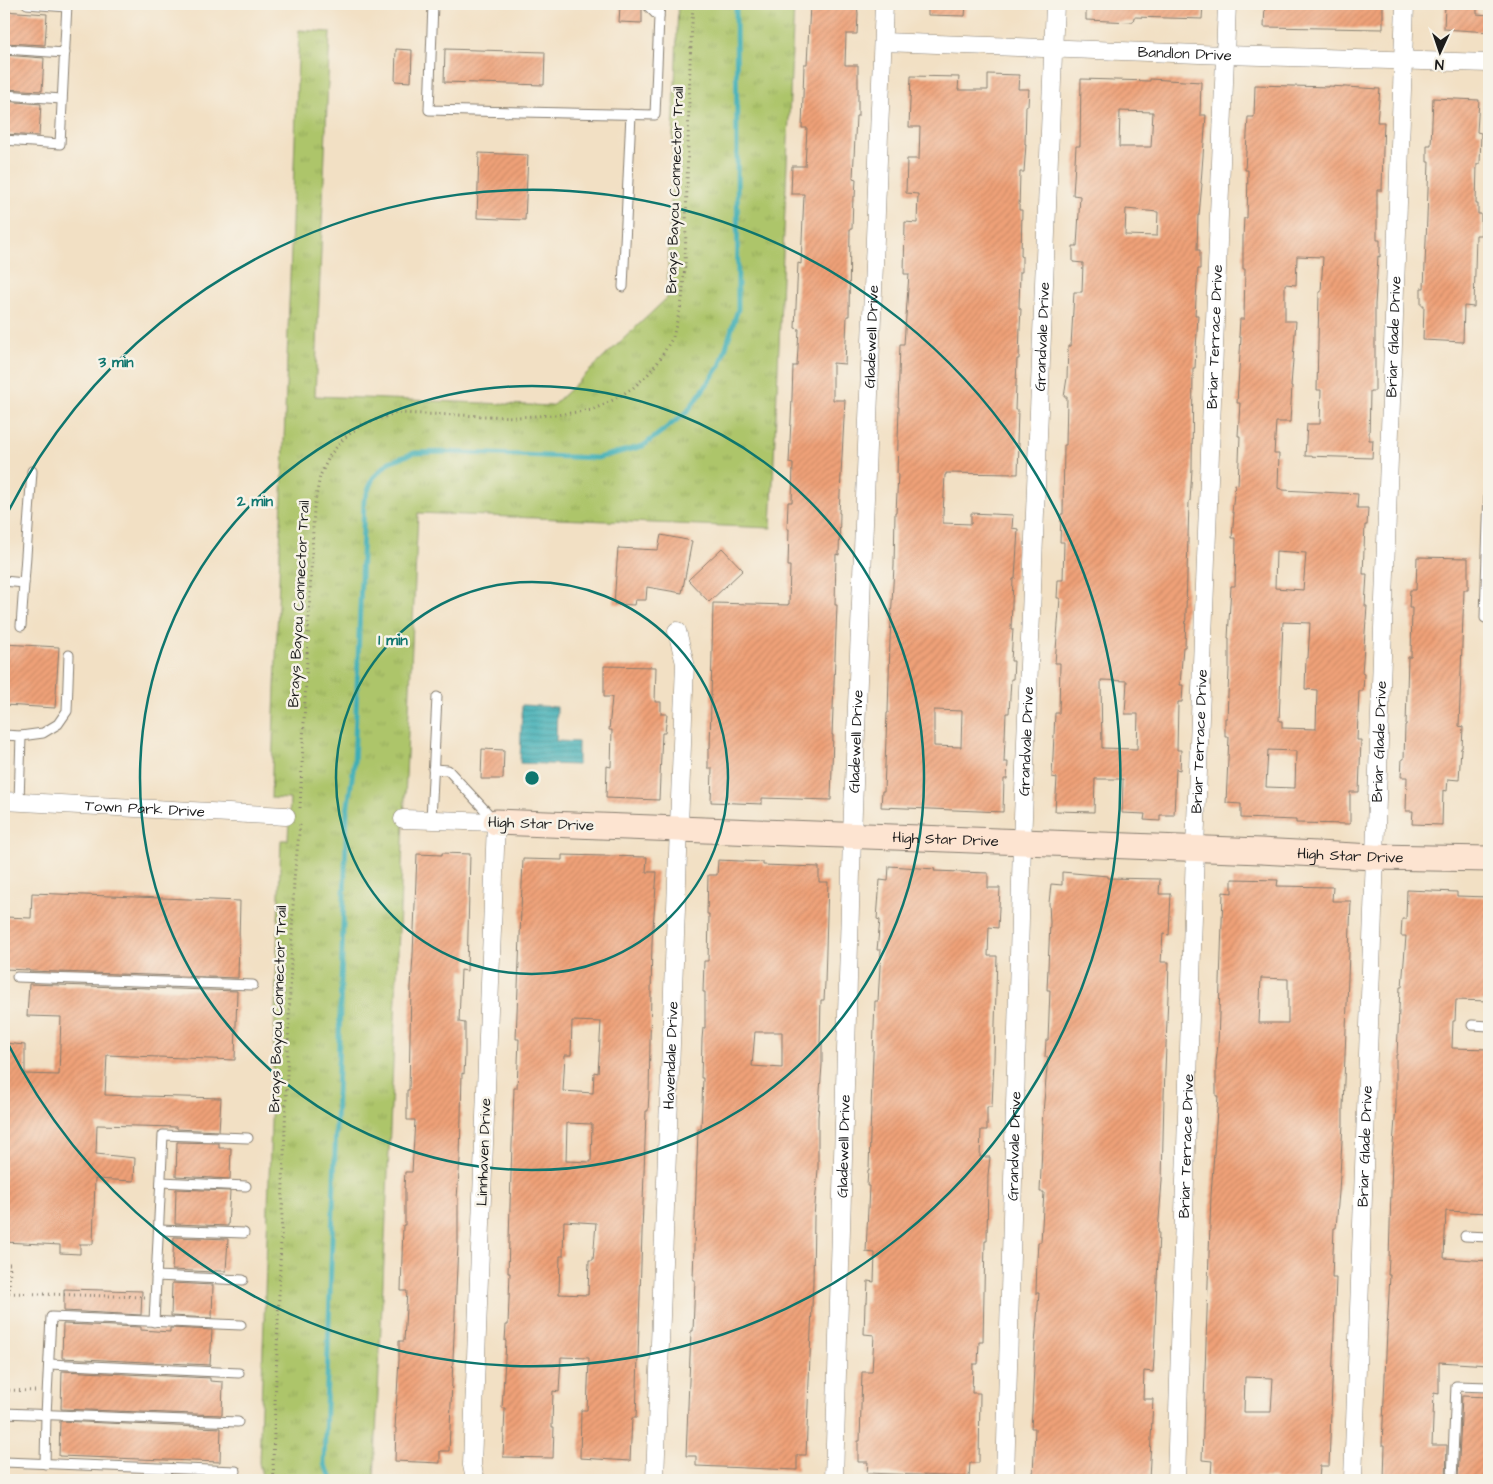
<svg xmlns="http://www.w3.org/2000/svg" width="1493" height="1484" viewBox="0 0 1493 1484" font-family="'Architects Daughter',sans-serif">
<defs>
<pattern id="grass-tufts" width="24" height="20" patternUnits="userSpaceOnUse" patternTransform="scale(1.25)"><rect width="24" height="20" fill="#adc56a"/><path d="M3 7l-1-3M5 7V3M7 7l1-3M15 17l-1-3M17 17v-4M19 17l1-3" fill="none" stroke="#94a95b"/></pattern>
<pattern id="water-rules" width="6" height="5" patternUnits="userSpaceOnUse" patternTransform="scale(1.25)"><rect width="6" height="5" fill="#3daeb5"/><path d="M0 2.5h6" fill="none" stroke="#328d92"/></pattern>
<pattern id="building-hatch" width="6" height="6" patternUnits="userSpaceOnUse" patternTransform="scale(1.25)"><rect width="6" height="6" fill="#efa178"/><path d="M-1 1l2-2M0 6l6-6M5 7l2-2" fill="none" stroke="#cc8a67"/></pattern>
</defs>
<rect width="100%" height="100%" fill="#f7f3e8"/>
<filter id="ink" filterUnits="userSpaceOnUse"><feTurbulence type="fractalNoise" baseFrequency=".02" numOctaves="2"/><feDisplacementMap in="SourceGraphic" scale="10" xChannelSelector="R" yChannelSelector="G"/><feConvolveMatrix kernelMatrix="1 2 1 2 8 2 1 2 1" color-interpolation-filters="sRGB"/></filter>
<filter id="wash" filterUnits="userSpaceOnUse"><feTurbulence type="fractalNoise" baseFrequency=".0096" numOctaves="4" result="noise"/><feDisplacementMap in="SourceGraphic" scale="20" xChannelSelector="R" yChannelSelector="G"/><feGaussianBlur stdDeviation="1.12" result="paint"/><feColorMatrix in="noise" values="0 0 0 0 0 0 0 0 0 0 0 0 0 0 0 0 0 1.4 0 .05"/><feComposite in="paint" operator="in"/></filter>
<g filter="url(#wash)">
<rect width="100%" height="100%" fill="#f2e0c4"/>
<!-- grass -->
<path fill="url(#grass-tufts)" stroke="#647043" d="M678,4h116l-23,524 -353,-15 -44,967h-111l-4,-17 22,-623h7l2,-41 -19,-1 28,-768 31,2 -15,364 237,10 115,-108z"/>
<!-- water -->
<path fill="url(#water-rules)" stroke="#2c6568" d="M522,705l35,2 -1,34 22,1v23l-58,-2z"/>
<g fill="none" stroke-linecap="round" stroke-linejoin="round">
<!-- stream -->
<path stroke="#3daeb5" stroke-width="5" d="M333,1480l-9,-16 23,-652 7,-47 10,-264 9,-23 16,-16 25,-9 30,-1 153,6 46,-12 44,-34 33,-46 18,-57 -2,-305"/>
</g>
<g id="blocks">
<!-- building -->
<g fill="url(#building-hatch)" fill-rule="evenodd">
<path d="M810,4h47l1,10 -1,20h-11l-1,31h13v51h-2l-3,62 3,1 -1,18h-2l-1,32h-2l-1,87h-2l-2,48 -12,-1v37h12l-6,113h1l-1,42 -3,-1 -1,51h2l-5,130h1l-2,65 -69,-2v6l-51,-2 1,-34h-4v-19h2l3,-146 75,2v-1h1l1,-38h-2l1,-37h-2l1,-27h4l1,-38 -4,-1 3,-65 1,-32h4l2,-37 -4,-1 3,-65 3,1 3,-70h-13l1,-28h13l2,-38h-5l2,-64h3z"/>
<path d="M928,4h38l-1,12 -37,-1z"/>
<path d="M1086,4h117l-1,15 -68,-2 -1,5 -47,-2z"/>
<path d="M1265,4h118v25l-119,-2z"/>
<path d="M1445,4h32v10l12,1v17l-45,-3z"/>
<path d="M620,6l21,1 1,2v14l-23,-1z"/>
<path d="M4,11l43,3 -2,31 -41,-2z"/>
<path d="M396,49l16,1 -1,32 -16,-1z"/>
<path d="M445,49l100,3 -1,33 -100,-3z"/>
<path d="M4,55l40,3 -2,33 -38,-2z"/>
<path d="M988,74l31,1 -1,14h11l-1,17h-2l-1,38h1l-2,28h-4l-1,38h3l-1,46h1v16h-2l-1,36 2,1 -1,18 -1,32h-2l-2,51h3l-1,33h2l-1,31 -72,-1v2h-1l-2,39v9l28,1v-11l42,2 -1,13 6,1 -3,50h-2l-2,50h2l-2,32h3l-1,18h-2l-2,34h-3l-2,49h4l-1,17h-3l-1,33 -122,-5 1,-16h2l3,-78h1l2,-73 4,-74 1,-54h1l2,-38h-1l2,-67h-1l2,-63h4l5,-70h-5l1,-52 12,1 1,-29 -12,-1 1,-34h12l1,-32h-11l2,-51 48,1 -1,13h30zM934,710l28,1 -1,36 -27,-1z"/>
<path d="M1081,79l69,2v-2l51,3 -1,33h6l-5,68 1,1 -3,31h-1l-1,35h3v19h-2l-3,46h3l-3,53h-2l-1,101 -2,32h-1l-4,146h-2l-3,38h3l-1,17h-4l-1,48h4l-1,20 -4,-1 -2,46h-14v6l-16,-1 1,-6 -23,-1 1,-34h-28l-1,33 -39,-1 2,-33 -5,-1 3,-64h4l1,-50h-5l5,-65h-3l1,-18h5l1,-38h-4l1,-28h2l1,-69h2l1,-48h-3l3,-19 1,-32h3l3,-54h8l1,-29 -10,-1v-16h4l3,-50 -7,-1 3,-49h4zM1120,111l33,1 -2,35h-32zM1126,209l32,3 -1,24 -32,-1zM1101,680l26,1 -2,33h13l-1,35 -35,-1z"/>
<path d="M1255,85l74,2v-1l51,3 -3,33h7l-1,27 -1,41h-5v50h3v17l-2,-1 -3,49v86h-5l-1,49h4l-1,18 -67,-2 2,-32h13l1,-34h-4l2,-98h2l2,-35 -26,-1 -1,29 -11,-1v37h11l-5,65h1l-2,36h-14l-2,32h5l-1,34 5,2 75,4 -1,14h11l-1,17h-2l-2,49h4l-2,32h2l-5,67 2,1 -1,17h-4l-2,49h4l-2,52h-9v32l-54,-1v-3l-55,-2v-14l-15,-1 3,-66h-4v-19h2l2,-48v-32h-1l3,-52h4l1,-48h-4l2,-25h-2l3,-29 3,1 2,-49h-2l2,-33h-3l4,-66h-2l1,-18h4l1,-50h-2v-32l1,-19h3l1,-48h-3l3,-53h6zM1276,551l30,2 -3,37 -28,-2zM1283,622l27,1 -2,35h-2l-1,31 12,1 -1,39 -34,-1v-7h-3zM1268,750l28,1 -1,37 -29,-1z"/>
<path d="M1433,98l46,2 -2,32 4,1 -1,31h-3l-1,40h2v10h3v21h-5l-2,72 -10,-1 -1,36 -40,-2 1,-35h-3v-17h3l3,-71 2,-55h-2v-17h4z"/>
<path d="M4,101l37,3 -2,32 -35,-2z"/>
<path d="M479,153l49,2 -3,65 -48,-2z"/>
<path d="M661,535l31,6 -10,52 -35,-6 -1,13h-11l-1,5 -20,-1 4,-56 40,2z"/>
<path d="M722,548l21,22 -34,32 -21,-22z"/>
<path d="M1417,557l51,1v32h-4l-5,136 4,1 -1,21h-1l-2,32 -11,-1 -1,12 -4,-1 -1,35 -30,-1 1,-13h-7l1,-34h-6l1,-18h2l1,-34h1l2,-68h3l1,-49h-3l1,-18h6z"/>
<path d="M4,644l55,3 -4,61 -51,-3z"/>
<path d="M604,666l52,1 -1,35h6v12h6l-2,19h-3l-3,67 -53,-2 1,-32 4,1 1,-37h-3l3,-33h-8z"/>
<path d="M482,749l22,1 -1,29h-22z"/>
<path d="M442,853l28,1 -3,117 -6,-1 -2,52 6,1v32l-1,19 -2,-1 -2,86 -3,39h1v46l-9,207h-9v12l-45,-2 1,-33h-1l4,-68v-19h5l3,-50h-6l2,-66h2v-37h-1l1,-16h7l3,-52h-8v-30h2l2,-103 2,-32 4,-101 25,1z"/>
<path d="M562,855l85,2 -1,15h11l-5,70 -3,152 -1,17h-2l-10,307h-4l-2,43 -50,-3 1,-48h6l2,-52 -28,-1 -2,35 -6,-1 -1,36h2l-1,31 -50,-1 2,-49h-3l1,-16 3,-51h-1l1,-16h2l2,-52h-2l3,-100 3,-85h3l2,-49h-3l7,-180 39,1zM572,1021l29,1 -3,51 -4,-1 -1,21 -30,-2 2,-36h6zM567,1123l25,1 -1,38 -25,-1zM564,1221l32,2 -3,37h-4l-1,35 -29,-1 1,-38h3z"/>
<path d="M718,860l45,2v3l56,2v15h9l-3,101 -1,17h-3l-1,43h2v22l-4,52v52l-4,48 -1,65 -7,173h-9v15l-101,-4v-10h-10l5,-125h2l2,-51h-2l1,-33 4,-118h3l2,-51h-2l1,-39 1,-11h2v-36h-2l1,-31h4l1,-47h-2l1,-39h9zM755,1032h27v36l-30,-2z"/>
<path d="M889,866l46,3 -1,2 54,2v15h12l-2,40 -9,-1 -1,29h9l-3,103 -2,48h-5v23h-6l-1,27h10l-2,18 -1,66h-2l-2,101h-4l-1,22h-5l-1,29h8l-1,70h-9l-1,14 -102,-4 1,-11h-10v-21h2l2,-69h10l2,-37 -10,-1 1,-31h2l1,-22 6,1 1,-29 -9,-1 3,-66h-2l1,-16h1l1,-35 5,-134h3l3,-51h-4l3,-30 -3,-1 3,-39 8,1z"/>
<path d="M1062,872l46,4v2l52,1 -1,15h12l-2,41 -6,-1 -2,28h8l-1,34 -4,100 -2,85 -4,51h1l-2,49 -3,78 -1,13 -9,-1 -1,28h10l-4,81h-54v-2l-62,-2 2,-48h-4l1,-16 3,-68 4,-51h-3l1,-34 1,-17h3l3,-50h-4l3,-68h-1l6,-67h-3l1,-17h2l2,-50h-3l3,-67 -1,-20 2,-19 11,1z"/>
<path d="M1232,879l46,1 -1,6 56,1 -1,14h19l-8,206v17l-4,68 -3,36h-2l-2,50h4l-7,188h-9l-1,14h-45l1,-2 -64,-3 1,-14 -10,-1 9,-265 7,-99h-2v-34l2,-18 5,-152 9,1zM1261,978l27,1v44h-29zM1245,1377l28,1 -2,34h-27z"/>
<path d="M1407,890l50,2v4l32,1v104l-33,-1 -1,21h-2l-1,27 37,1v164l-43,-2 -2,47 45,3v104l-50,-3v32l-5,-1 -2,52h15l-1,35h-62l1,-35h-3l5,-114 3,-56h-2l1,-16 3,-101 4,-52v-51h1l3,-68h2l4,-51h-5l1,-17h4z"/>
<path d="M32,893l208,8 -2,77 -209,-7v-1l-25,-1v-52l27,1z"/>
<path d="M29,984l208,7 -2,69 -128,-5 -2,40 116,3 -2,33 -42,-2v-2l-80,-2 -1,29 39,4 -1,23 -39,-2 -2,65h-13v10l-20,-1v-8l-56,-3v-199l21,2v29l34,1 2,-58 -34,-1z"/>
<path d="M177,1142l42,1v5h12l-1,31 -54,-3z"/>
<path d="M176,1189l54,2 -2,35 -53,-2z"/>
<path d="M174,1237l54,2 -2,32h-12v1l-42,-2z"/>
<path d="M172,1283l41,2 -1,33 -41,-2z"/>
<path d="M64,1289l78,2 -1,24 -77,-4z"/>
<path d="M63,1324l78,3v3l29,2v-4l42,2 -2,35 -148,-7z"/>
<path d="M62,1371l148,7v3l13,1 -1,33 -161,-6z"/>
<path d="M1462,1396l27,1v83h-31z"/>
<path d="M60,1421l161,7 -1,34 -161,-6z"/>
</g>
</g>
</g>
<g filter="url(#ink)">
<use href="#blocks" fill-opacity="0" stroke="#877e70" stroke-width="1"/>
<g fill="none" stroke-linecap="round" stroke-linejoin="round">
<!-- lane casing -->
<g stroke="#877e70" stroke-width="11">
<g id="lane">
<path d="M27,4l40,3"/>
<path d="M433,4l-4,106 226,5 4,-98 -13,-13"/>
<path d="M659,17l1,-13"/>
<path d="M4,49l61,4"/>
<path d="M4,95l58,4"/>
<path d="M4,140l56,4 7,-140"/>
<path d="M623,287l8,-173"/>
<path d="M1489,490l-4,128h4"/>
<path d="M4,581l20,2"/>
<path d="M21,626l11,-155"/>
<path d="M4,735l17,1 22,-3 15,-9 9,-13 2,-56"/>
<path d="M433,769l15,1 48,52"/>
<path d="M19,802l2,-66"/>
<path d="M431,820l6,-123"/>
<path d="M17,977l236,8"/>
<path d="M1472,1025l17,1"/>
<path d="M161,1182l85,4"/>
<path d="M159,1230l85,3"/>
<path d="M1465,1236l24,1"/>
<path d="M156,1276l87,4"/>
<path d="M154,1322l9,-187 85,3"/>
<path d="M49,1364l190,9"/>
<path d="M4,1413l234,9"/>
<path d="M4,1462l232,9"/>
<path d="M45,1464l1,-49 5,-98 190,8"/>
<path d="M1452,1480l4,-94 33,1"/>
</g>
</g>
<!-- street casing -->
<g stroke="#877e70" stroke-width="19">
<g id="street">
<path id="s1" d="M883,42l342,13 264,8"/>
<path id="s2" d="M4,801l282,15"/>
<path d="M403,819l93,3 -24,643 3,14 2,1"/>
<path id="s3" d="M655,1480l30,-817 -8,-32"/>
<path id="s4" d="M834,1480l18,-644 32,-832"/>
<path id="s5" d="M1005,1480l17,-637 33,-839"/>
<path id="s6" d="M1176,1480l19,-631 32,-845"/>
<path id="s7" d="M1353,1480l52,-1476"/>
</g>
</g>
<!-- secondary casing -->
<g stroke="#877e70" stroke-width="27">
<g id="secondary">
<path id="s8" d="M496,822l765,29 113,6 115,2"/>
</g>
</g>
<!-- path -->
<g stroke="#877e70" stroke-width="3" stroke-dasharray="1 4" stroke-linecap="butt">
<path d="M300,808l14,-300 6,-32 10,-21 14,-17 17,-13 34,-12 122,4 39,-2 36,-5 21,-10 20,-12 15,-14 10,-12 15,-25 9,-36 3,-36 5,-202 3,-59"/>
<path d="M4,1264h6l-1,29 136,4"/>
<path d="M4,1390l32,1"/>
<path d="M274,1480l-1,-19 21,-582 6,-55"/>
</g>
<!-- lane -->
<use href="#lane" stroke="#fff" stroke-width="9"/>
<!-- street -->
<use href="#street" stroke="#fff" stroke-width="18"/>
<!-- secondary -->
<use href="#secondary" stroke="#fde4d1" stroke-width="25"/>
</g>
</g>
<!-- distance rings -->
<g fill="none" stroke="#0f766e" stroke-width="2.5">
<circle cx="532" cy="778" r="196"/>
<circle cx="532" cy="778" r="392"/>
<path d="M6 516A588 588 0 1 1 6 1040"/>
</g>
<g text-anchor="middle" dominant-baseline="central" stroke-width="5" stroke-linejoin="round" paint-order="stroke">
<!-- street labels -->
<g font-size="15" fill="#1c1c1c" stroke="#f7f3e8">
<text stroke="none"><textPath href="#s1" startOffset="302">Bandlon Drive</textPath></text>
<text transform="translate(675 190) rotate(-88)">Brays Bayou Connector Trail</text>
<text stroke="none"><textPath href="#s4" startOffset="1144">Gladewell Drive</textPath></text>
<text stroke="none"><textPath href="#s5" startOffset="1144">Grandvale Drive</textPath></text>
<text stroke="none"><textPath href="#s6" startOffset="1144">Briar Terrace Drive</textPath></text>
<text stroke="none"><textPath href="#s7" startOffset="1144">Briar Glade Drive</textPath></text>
<text transform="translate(299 604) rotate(-87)">Brays Bayou Connector Trail</text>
<text stroke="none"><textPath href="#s4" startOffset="739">Gladewell Drive</textPath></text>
<text stroke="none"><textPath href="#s5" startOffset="739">Grandvale Drive</textPath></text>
<text stroke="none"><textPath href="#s6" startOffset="739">Briar Terrace Drive</textPath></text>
<text stroke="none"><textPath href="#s7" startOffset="739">Briar Glade Drive</textPath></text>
<text stroke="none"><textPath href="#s2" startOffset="141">Town Park Drive</textPath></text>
<text transform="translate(541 824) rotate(2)">High Star Drive</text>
<text stroke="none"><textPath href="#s8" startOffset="450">High Star Drive</textPath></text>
<text stroke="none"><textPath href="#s8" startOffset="855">High Star Drive</textPath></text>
<text transform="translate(278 1009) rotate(-88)">Brays Bayou Connector Trail</text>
<text stroke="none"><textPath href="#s3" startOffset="425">Havendale Drive</textPath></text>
<text stroke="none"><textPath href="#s4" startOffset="334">Gladewell Drive</textPath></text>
<text stroke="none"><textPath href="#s5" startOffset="334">Grandvale Drive</textPath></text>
<text stroke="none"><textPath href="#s6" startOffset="334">Briar Terrace Drive</textPath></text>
<text stroke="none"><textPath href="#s7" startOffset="334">Briar Glade Drive</textPath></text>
<text transform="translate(484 1152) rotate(-88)">Linnhaven Drive</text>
</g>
</g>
<circle cx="532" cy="778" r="8" fill="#0f766e" stroke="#f7f3e8" stroke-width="2.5"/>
<g font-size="15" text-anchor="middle" font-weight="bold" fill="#0f766e" stroke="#f7f3e8" stroke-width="5" stroke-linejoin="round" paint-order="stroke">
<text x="116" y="367">3 min</text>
<text x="255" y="506">2 min</text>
<text x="393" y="645">1 min</text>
</g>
<!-- margin -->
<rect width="1493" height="1484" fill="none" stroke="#f7f3e8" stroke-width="20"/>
<!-- north arrow -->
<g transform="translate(1440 52) rotate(183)" stroke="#f7f3e8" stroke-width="4" paint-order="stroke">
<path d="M0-4L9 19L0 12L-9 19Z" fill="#1c1c1c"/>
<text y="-8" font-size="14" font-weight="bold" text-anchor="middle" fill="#1c1c1c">N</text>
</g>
</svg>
